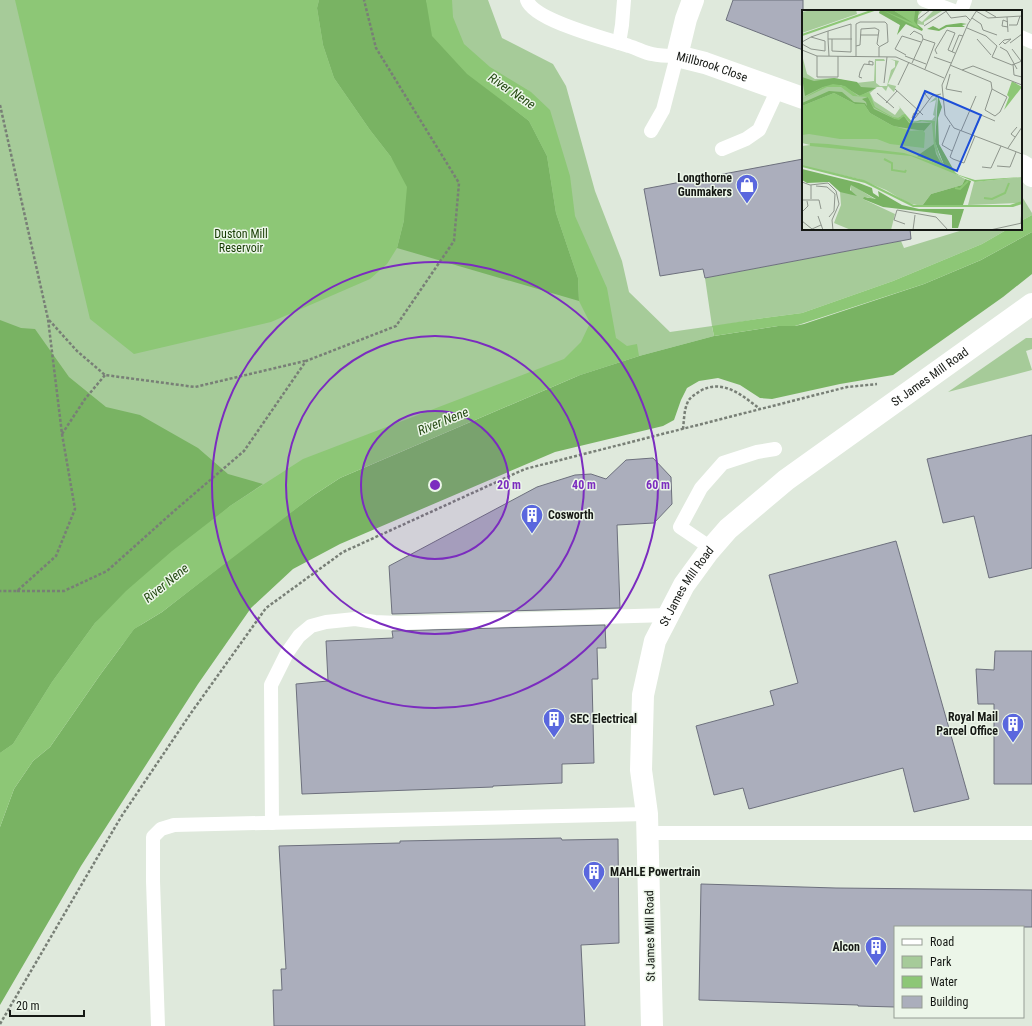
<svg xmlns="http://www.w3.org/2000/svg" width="1032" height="1026" viewBox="0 0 1032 1026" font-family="'Roboto Condensed',sans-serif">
<rect width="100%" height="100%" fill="#dfe9dc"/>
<!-- green -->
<g fill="#a6cb99">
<path d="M0,0h488l14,38 51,26 13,22 29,105 27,70 7,31 41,40 42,-6 -7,-48 196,-37 3,7 62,-19h42l-26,15 -89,37 -91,32 -45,6 -45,8 2,9 -75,20 -182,59 -242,129 -215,233z"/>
<path d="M1021,195l11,18v2l-11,6z"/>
<path d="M1026,338h6v11l-6,2 6,19 -84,22z"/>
</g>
<!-- forest -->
<g fill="#79b363">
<path d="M319,0h107l1,3 79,100 23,18 18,35 9,57 22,65 1,23 -182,-53 7,-28 -13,-63 -21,-27 -36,-52 -11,-33 -6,-37z"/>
<path d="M1032,232v42l-29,23 -110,78 -53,9 -68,15 -12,-1 -20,-13 -22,-7 -19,3 -12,7 -6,12 -7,20 -11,6 -108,26 -215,92 -47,25 -42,39 -53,76 -117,182 -81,139v-178l14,-38 19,-28 17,-14 50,-72 34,-46 28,-17 110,-86 42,-31 26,-17 240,-103 59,-19 75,-20 64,-10h17l9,-2 120,-40 57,-24z"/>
<path d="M0,320l21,8 14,1 34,48 37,30 34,8 58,33 30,26 35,10 -33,22 -135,117 -43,59 -39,62 -13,9z"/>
</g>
<!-- water -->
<g fill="#8dc776">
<path d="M15,0h304l-2,8 6,37 11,33 36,52 21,27 16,30 -3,33 -7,28 -10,16 -17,15 -99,43 -137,32 -44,-35z"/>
<path d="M426,0h26l1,17 11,27 26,23 41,25 19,18 20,66 5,40 32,72 9,50 11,8 10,-2 2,12 -59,19 -240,103 -26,17 -152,117 -28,17 -34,46 -50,72 -17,14 -19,28 -14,38v-74l13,-9 39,-62 43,-59 31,-32 46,-40 58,-45 73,-47 261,-100 17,-17 9,-19 -11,-22 -1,-23 -22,-65 -9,-57 -18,-35 -62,-47 -35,-38z"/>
<path d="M1032,215v17l-51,28 -57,24 -129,42h-17l-64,10 -2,-10 45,-7 45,-6 91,-32 89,-37 26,-15h13v-8z"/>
</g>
<!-- building -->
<g fill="#abaebc" stroke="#6d707d">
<path d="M733,0h70v50l-77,-30z"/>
<path d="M803,159v70h107l1,10 -206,39 -2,-9 -43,7 -16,-87z"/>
<path d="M1032,435v133l-43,10 -15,-62 -31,7 -16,-64z"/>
<path d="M653,458l18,19 1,27 -18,19 -37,2 3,83 -228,6 -3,-48 148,-79 38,-12 16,-1 15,5 20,-19z"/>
<path d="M896,541l73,258 -55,13 -11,-44 -154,41 -6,-21 -29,7 -18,-69 78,-21 -4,-14 28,-8 -29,-108z"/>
<path d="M605,625l1,23h-9l1,31h-6l2,84 -32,1v19l-69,3v1l-191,7 -6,-110 32,-3 -2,-40 67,-3 -1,-7z"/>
<path d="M995,651h37v133h-38v-80h-16l-2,-35 18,1z"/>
<path d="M561,838l1,2 56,-1 1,104 -38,2 4,81h-311l-1,-36h9l-1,-21h5l-7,-123 121,-3v-2z"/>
<path d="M701,884l135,4 196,2v37h-137v80l-37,-1v-1l-159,-5z"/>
</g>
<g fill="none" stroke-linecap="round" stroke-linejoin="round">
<!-- path -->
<g stroke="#787f76" stroke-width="2.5" stroke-dasharray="3 2" stroke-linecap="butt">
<path d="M0,105l48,214 14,115 13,75 -19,47 -39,35h-17"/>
<path d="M49,320l28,31 28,24 90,12 110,-26"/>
<path d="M683,429c1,-8 1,-18 4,-25 2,-7 8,-9 13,-13 23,-13 43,5 60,18"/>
<path d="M62,434l23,-35 20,-24"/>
<path d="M17,591h47l43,-20 66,-59 71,-61 62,-90 90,-35 58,-85 5,-58 -83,-135 -12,-48"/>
<path d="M0,1024l121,-207 70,-104 75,-105 77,-56 182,-83 322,-82 30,-3"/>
</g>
<!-- lane -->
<g stroke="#fff" stroke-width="14">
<path d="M527,0c7,21 81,39 102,46 8,2 15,7 23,8 8,2 17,2 25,2l-14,54 -12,21"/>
<path d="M924,0l30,11"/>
<path d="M961,11l4,-11"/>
<path d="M1021,37l11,5"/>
<path d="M619,43l3,-18 2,-25"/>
<path d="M722,149l24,-10 13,-9 19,-41"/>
<path d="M711,548l-31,-21 21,-39 22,-25 34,-11 18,-3"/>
<path d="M272,823l-1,-138 16,-32 12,-17 12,-10 15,-4 29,-3 20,3 23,1 270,-8"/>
<path d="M647,833h385"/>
<path d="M158,1026l-5,-145v-44l8,-8 13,-4 473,-11"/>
</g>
<!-- street -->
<g stroke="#fff" stroke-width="22">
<path id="s1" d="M693,0l-7,19 -9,37 28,7 98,35"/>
<path d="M1021,165l5,3 6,8"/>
<path id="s2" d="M652,1026l-5,-212 -6,-44 2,-75 12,-54 29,-56 24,-33 20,-23 58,-49 246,-176"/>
</g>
</g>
<!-- distance rings -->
<circle cx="435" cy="485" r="74" fill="#7b2cbf" fill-opacity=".12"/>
<g fill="none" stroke="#7b2cbf" stroke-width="2">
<circle cx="435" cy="485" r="74"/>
<circle cx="435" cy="485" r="149"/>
<circle cx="435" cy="485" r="223"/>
</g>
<!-- icons -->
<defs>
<g id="shop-pin" transform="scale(1.15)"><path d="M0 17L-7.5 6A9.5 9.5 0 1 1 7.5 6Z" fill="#5a67de" stroke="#ecf6e9"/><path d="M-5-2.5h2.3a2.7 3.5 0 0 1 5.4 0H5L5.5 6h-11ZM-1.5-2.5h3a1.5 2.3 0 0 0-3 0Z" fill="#fff"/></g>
<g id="building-pin" transform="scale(1.15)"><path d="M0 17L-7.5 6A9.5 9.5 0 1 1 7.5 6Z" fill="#5a67de" stroke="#ecf6e9"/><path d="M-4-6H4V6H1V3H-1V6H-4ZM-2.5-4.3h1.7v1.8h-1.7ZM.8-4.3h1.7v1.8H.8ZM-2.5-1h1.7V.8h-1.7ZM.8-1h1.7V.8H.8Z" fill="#fff"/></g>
</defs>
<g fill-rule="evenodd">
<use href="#shop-pin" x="747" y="185"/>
<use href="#building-pin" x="532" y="515"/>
<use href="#building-pin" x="554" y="719"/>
<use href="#building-pin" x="1013" y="724"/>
<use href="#building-pin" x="594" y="872"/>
<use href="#building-pin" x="876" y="947"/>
</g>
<g text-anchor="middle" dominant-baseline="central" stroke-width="3" stroke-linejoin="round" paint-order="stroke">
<!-- street labels -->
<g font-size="12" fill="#151814" stroke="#ecf6e9">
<text stroke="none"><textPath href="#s1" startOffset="95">Millbrook Close</textPath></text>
<text stroke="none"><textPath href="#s2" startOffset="774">St James Mill Road</textPath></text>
<text stroke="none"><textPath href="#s2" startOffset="450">St James Mill Road</textPath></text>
<text transform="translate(650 936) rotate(-91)">St James Mill Road</text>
</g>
<!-- poi labels -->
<g font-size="12" font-weight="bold" fill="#151814" stroke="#ecf6e9" text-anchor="end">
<text x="732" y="178">Longthorne<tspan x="732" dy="14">Gunmakers</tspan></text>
<text x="548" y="515" text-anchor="start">Cosworth</text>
<text x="998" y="717">Royal Mail<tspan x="998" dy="14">Parcel Office</tspan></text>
<text x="570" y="719" text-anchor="start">SEC Electrical</text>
<text x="610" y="872" text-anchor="start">MAHLE Powertrain</text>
<text x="860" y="947">Alcon</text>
</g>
<!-- park labels -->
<g font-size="12" fill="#163b02" stroke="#ecf6e9">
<text x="241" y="234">Duston Mill<tspan x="241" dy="14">Reservoir</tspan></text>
</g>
<!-- water labels -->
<g font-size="13" font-style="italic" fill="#254a13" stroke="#ecf6e9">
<text transform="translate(512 91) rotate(34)">River Nene</text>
<text transform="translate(443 421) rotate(-22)">River Nene</text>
<text transform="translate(166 583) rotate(-39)">River Nene</text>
</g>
</g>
<!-- overview -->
<g transform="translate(802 10)">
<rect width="220" height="220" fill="#dfe9dc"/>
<path d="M10,0h44l1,4 -55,19v-21zM76,0h45l-7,8 6,4 12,-12 8,1 -18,11v3l-7,-1 3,4h-6l-8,-4 -6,1zM0,45l5,19 8,5 19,-1 22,5 18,-2 1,-22h9l1,2h-9v22l4,3h7l4,-16 4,-3v-6l-5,-2 9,2 -11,23 8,2 -2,6 -6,-6 -2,5 5,5 -9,-9h-5l-7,6 4,8 21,14 5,-7 -2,-3 13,16 21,-1 3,-4 -2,-1 3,-15 -7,3 8,-7 -2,47 6,18 13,12 11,6 -3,6 -31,9 -9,12 -5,-1 -9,-2 -22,-13 -27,-11 -57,-13v-20l8,-1 -8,-2zM220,167v24l-3,2 -51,2 6,-23zM49,174l25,16 -9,-3 -4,2 32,15 -4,16h-40l-17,-7 7,-18 -1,-13 11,-1z" fill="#a6cb99"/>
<path d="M78,0h13l20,12 2,-12h4l-2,14 6,5 -1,2 -16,-7 -9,11 3,-10 -21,-12zM159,13l6,1 -5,1 3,2h-18l-8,4 -12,-2 6,-3 6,3 7,-4zM0,67l12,4 20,-3 23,4 4,5 15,1 -16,8 -19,-11 -18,2 -18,9zM27,81l13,1 12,10 11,1 2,3 -1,-4 -4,-3 6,-2 6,12 21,10 9,-3 5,7h22l-7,8 -31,-5 -23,-13 -6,-9h-9l-21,-11 -32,13v-3zM136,86l4,11 -4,11 1,26 17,30 -12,-9 -9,-23zM132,134l2,10 6,11 -25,-9zM0,159l57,14 13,5 1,5 6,4 -1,-6 24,14 17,4h45l-6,19h-6v-13l-69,-8 -20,-8 1,-2 12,2 -25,-14 -1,5 7,6 -17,-4 -11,-10 -22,1 -5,-3zM163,169l6,2 -8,24 -41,1 9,-12 31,-9z" fill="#79b363"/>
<path d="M80,0l31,13 -20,-13h22l-1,11 6,8zM210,71l10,6 -18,23 5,-13 -2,-2zM31,74l12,2 13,10 11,-4 6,15 18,10 6,1 3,-3 3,-1 8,9 7,-3 15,1v19l4,14 5,11 15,10 16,5 47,-3 -47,5 -64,-26 -101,-10v-3l18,1 76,9 38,12 -8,-19 -2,-23 -10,-2 -11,3 -7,-8 -5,4 -4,-1 -22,-12 -5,-10 -15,-1 -12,-9h-14l-25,12 21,-12zM32,83l21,11h9l6,9 21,12 20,6 12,-1 2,3 -1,15 -34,-4 -13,-5h-37l-31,-5 -7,1v-29zM0,155l62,15 50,25h96l12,-4v3l-9,3h-100l-48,-24 -63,-16z" fill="#8dc776"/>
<path fill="none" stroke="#8dc776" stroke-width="2" d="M0,25l72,-25M82,149l8,4v7l13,2 1,-2M153,178l5,1 8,-8M182,188l8,1 13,-6 4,-10"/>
<path fill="none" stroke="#8e958c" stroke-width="1" d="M143,0l6,8 15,-2 4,4M175,0l-9,14 -26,61 3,30 9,13 68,26M182,0l12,7M174,1l12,7 34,-2M205,7l1,15M170,8l9,6 2,6 14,5M115,10l13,-10M206,12l-5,-2 -1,6 6,1M207,15h8l3,-9M122,16l24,-16M165,18l19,8 11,10M58,25h18M108,25l4,-4 8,4 1,4M9,27l17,-6M26,29h4v12l19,1v-28l-23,7v8l1,17M30,29h20M175,29l14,16M0,32l9,-5 14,4v10l-14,-2 -9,-5M208,33l12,-9M197,35l5,-5 7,-1 -6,5 -2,-2M54,36l4,-1 1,-16 14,-1 4,2 -2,14 2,2M195,36l-5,11 20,8 10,-4M198,37l7,4 10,18M210,39l9,12M0,40l15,6 79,1 48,21M150,42l7,-17 4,1M135,44l-2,-4 12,-20 8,3 -7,17 7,3M104,45l-11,-6 7,-13 19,6M15,46v21h21v-21M103,46l21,8M54,47v-33l4,-2h25l2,2 1,18 -9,5v10M132,47l17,6M110,53l11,-24 12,4 -10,26M211,54l1,11 8,2M148,55l41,17 1,7 -7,21 10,6 5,-4 7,-15 -15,-8M160,60l11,-4 49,19M148,64l-4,15 16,3M60,68l-3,-1 1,-5 4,-8 9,1v-3l-4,-1v4M82,73l3,-26M96,75l11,-23M93,79l25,23 12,-16 9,-2M126,81l-3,3 5,6M75,83l17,15M84,93l11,-12M116,104l-4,-1 -2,5h3l4,-5 1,-1 3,3M148,115l-8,20 10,6M158,121l-10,26 3,2 11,4 11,-27M159,121l15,-35M170,125l9,-20 14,6M213,127l-4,-3 6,-7M206,138l14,-21M195,156l13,1 6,-15M180,157l9,1 10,-22M0,172l8,3 18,-2 8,8 3,13 -7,16 1,10M14,176l11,1 8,7 -1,17 -5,6M9,189v-14M0,190h17l2,9M0,202l6,-6 -1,-5M16,206l5,14M0,211l10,8 9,-4M219,213l1,-14M103,214l-11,-4 3,-10 39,7 12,13M111,220l2,-15M188,220l32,-7"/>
<path fill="#1d4ed8" fill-opacity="0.15" stroke="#1d4ed8" stroke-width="2" d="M123,81l56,24 -24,56 -56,-24z"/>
<rect width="220" height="220" fill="none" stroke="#151814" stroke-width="2"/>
</g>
<circle cx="435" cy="485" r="6" fill="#7b2cbf" stroke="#ecf6e9" stroke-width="2"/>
<g font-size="12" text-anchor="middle" font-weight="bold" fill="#7b2cbf" stroke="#ecf6e9" stroke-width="3" stroke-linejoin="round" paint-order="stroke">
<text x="509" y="489">20 m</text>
<text x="584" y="489">40 m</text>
<text x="658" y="489">60 m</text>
</g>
<!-- legend -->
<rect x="894" y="926" width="130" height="92" fill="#ecf6e9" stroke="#969d94"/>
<rect x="902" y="939" width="20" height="6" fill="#ffffff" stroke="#969d94"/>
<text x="930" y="946" font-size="12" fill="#151814">Road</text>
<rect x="902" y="956" width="20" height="12" fill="#a6cb99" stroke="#969d94"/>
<text x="930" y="966" font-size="12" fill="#151814">Park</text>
<rect x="902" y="976" width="20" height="12" fill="#8dc776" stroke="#969d94"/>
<text x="930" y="986" font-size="12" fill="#151814">Water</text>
<rect x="902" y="996" width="20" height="12" fill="#abaebc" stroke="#969d94"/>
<text x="930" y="1006" font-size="12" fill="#151814">Building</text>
<!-- scale -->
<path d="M10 1010v6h74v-6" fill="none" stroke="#151814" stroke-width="2"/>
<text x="16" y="1010" font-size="12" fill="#151814" stroke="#ecf6e9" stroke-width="3" paint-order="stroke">20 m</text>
</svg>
